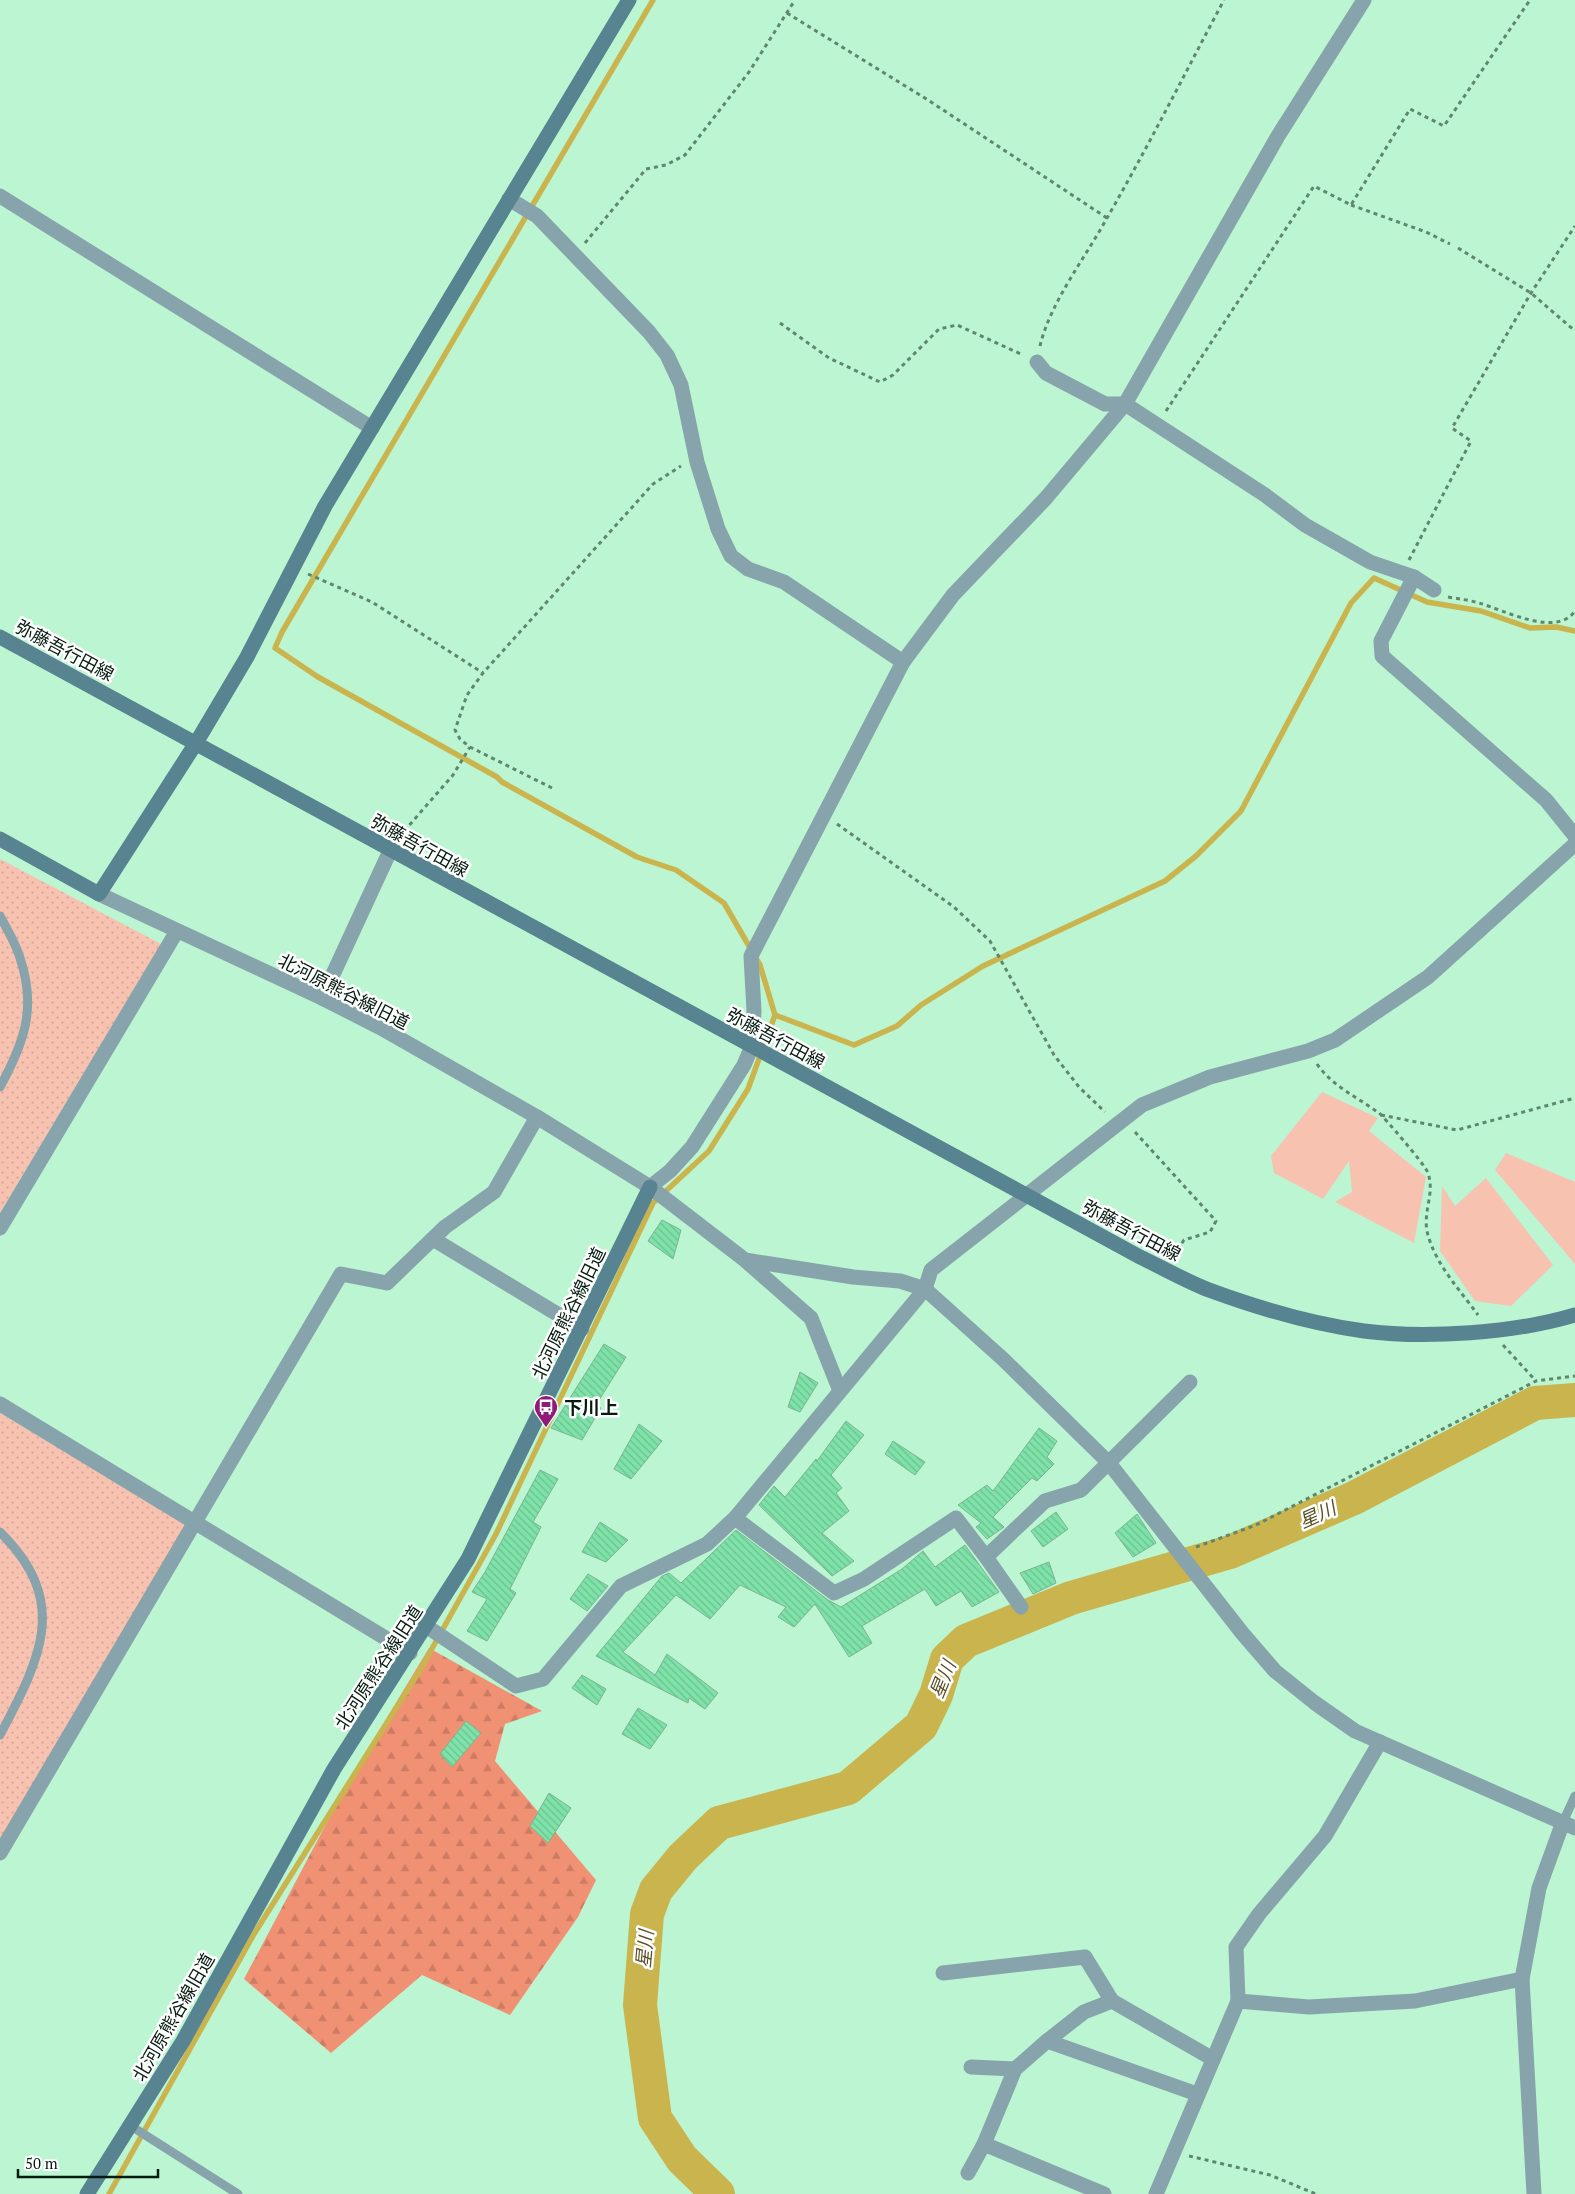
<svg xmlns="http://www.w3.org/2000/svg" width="1575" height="2194" viewBox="0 0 1575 2194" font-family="'PT Serif','Noto Sans JP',serif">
<defs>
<pattern id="forest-firs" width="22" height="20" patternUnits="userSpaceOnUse" patternTransform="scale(1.25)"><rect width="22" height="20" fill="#f19174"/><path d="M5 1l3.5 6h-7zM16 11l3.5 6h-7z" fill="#cd7c63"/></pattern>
<pattern id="park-dots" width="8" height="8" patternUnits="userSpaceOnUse" patternTransform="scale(1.25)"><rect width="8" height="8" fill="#f8c2b1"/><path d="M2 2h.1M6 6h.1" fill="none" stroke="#d3a697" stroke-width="1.8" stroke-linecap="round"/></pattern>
<pattern id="building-back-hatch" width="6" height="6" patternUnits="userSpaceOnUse" patternTransform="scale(1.25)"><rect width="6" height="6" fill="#7ee2a9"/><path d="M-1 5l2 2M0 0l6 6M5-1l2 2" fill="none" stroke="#6bc190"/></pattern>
</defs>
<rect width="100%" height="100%" fill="#bbf5d1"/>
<!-- grass -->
<g fill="#f8c2b1">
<path d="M1322,1092l56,26 -9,13 57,46 -12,66 -79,-41 17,-10 -3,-31 -26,38 -49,-26 -3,-17z"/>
<path d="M1506,1153l69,29v82l-80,-94z"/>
<path d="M1486,1178l67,87 -42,41 -36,-5 -35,-50 2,-65 13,20z"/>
</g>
<!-- forest -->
<path fill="url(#forest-firs)" d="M429,1648l113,63 -37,13 -10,37 101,119 -18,37 -68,98 -88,-40 -91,78 -87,-74 106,-200z"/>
<!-- park -->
<g fill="url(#park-dots)">
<path d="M0,859l161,85 -161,269z"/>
<path d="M0,1413l188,111 -188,315z"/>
</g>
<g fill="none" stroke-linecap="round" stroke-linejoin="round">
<!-- stream -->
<g stroke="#cab44e" stroke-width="5.5">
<path d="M775,1015l79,30 43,-19 24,-21 62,-39 182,-85 31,-25 45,-45 110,-208 23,-25 53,24 54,9 49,17 26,-1 19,4"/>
<path d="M109,2194l145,-260 166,-264 76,-136 157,-331 56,-52 39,-62 27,-74 -15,-50 -36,-62 -48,-33 -39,-13 -135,-75 -5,-5 -179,-100 -43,-29 7,-16 371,-632"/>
</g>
<!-- river -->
<path stroke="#cab44e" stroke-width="34" d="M718,2194l-36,-35 -27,-41 -15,-113 7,-91 9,-24 27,-33 36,-34 129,-35 73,-62 15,-31 11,-36 19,-18 105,-43 159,-46 124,-54 181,-95 40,-3"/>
</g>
<!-- building -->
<g fill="url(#building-back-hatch)" stroke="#7cb391">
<path d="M662,1220l19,10 -8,29 -25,-18z"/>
<path d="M604,1344l22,13 -30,48 5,3 -19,32 -31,-12z"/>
<path d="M800,1372l18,11 -18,29 -12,-5z"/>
<path d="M846,1421l18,14 -33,40 11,13 -6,5 13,18 -27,22 32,28 -22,15 -73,-71 15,-19 11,11 31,-38 1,2z"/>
<path d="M639,1424l23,17 -31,38 -17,-10z"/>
<path d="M1039,1428l18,13 -10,16 7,7 -17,17 -5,-3 -39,39 11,10 -17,12 -11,-12 5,-4 -23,-18 29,-20 6,6z"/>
<path d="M893,1441l32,21 -10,13 -30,-21z"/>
<path d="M540,1470l18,9 -25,43 8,5 -31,62 6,4 -29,48 -20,-10 20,-32 -15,-7 13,-20z"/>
<path d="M1056,1512l12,17 -25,18 -12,-16z"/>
<path d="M1137,1514l19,29 -23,14 -18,-24z"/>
<path d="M600,1522l28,18 -22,22 -24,-10z"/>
<path d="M736,1530l92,70 13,7 61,-38 21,-18 12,16 30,-22 34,47 -27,15 -11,-16 -25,15 -11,-17 -63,37 10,17 -23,14 -34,-53 -21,23 -16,-10 8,-10 -46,-22 -30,34 -34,-24 -53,57 32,23 12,-21 51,39 -13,16 -16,-11 -1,5 -92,-47 66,-80 7,-3 12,10z"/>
<path d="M1049,1562l7,21 -23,11 -13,-21z"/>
<path d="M588,1574l20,12 -21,25 -17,-12z"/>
<path d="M582,1675l24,14 -9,16 -25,-17z"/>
<path d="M638,1708l29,17 -17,24 -28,-15z"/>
<path d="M466,1721l15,12 -29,34 -12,-13z"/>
<path d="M549,1793l22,15 -23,35 -18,-17z"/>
</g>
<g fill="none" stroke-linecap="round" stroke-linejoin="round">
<!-- path -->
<g stroke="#5f876f" stroke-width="3" stroke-dasharray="4 4" stroke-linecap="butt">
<path d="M787,13l141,87 179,118"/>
<path d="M1351,205l75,27 24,12"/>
<path d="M585,243l61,-74 20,-4 19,-10 64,-83 46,-72"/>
<path d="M1458,248l73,45 44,38"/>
<path d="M780,323l49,35 51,24 13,-7 46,-46 18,-4 66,30"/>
<path d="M1040,346c10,-43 45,-88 67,-128 41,-71 78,-145 117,-218"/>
<path d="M1166,411l148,-225 37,19 59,-96 34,17 86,-126"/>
<path d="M1409,560l62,-119 -19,-13 79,-135 44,-67"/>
<path d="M308,574l64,28 111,71"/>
<path d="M1448,597c11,2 21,3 31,6 25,7 77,35 96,8"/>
<path d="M552,788l-82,-41 -10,-8 -5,-9 12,-35 16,-22 170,-189 28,-18"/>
<path d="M837,824l117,83 36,34 64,114 25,32 26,25"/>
<path d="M399,837l54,-62 17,-28"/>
<path d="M1317,1064c15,22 40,33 62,49 6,5 45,51 48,58 9,20 -4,39 0,60 7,32 33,59 51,84"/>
<path d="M1381,1115l76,15 118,-32"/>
<path d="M1135,1132l81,89 -6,11 -26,8 -11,17"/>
<path d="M1503,1345l33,36"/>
<path d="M1196,1547l60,-22 280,-144 39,-5"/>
<path d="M1189,2156l81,19 46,19"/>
</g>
<!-- lane -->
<g stroke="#87a3ac" stroke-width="9">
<path d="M0,916c7,13 16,28 20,42 17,50 4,85 -20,129"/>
<path d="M0,1532c71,70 40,127 0,203"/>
<path d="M1563,1822l12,-26"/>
<path d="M131,2126l107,68"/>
</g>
<!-- street -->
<g stroke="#87a3ac" stroke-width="15">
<path d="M0,196l372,232"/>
<path d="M509,199l28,17 112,116 18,23 14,30 16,77 21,67 13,27 17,13 36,13 119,80"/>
<path d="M1037,362l9,11 59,31h20l140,91 40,30 65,37 44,15 20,13"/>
<path d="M1414,577l-33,64 1,15 164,144 29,36"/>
<path d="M99,894l223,104 59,30 156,89 113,70 95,73 108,17 47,4 25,8 79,71 105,103 134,171 32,37 40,32 40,28 220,97"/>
<path d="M322,998l68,-147"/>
<path d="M650,1187l20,-16 22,-24 52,-82 8,-19 2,-35 -3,-55 152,-294 50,-67 93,-97 79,-94 153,-268 86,-136"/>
<path d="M0,1228l177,-297"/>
<path d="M433,1239l149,90"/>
<path d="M746,1261l65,57 29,73"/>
<path d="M0,1404l410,249"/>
<path d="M735,1518l99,75 30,-14 92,-61 30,39 59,-56 36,-11 109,-108"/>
<path d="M986,1557l35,50"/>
<path d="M426,1626l90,60 27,-7 78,-93 86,-42 28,-26 190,-229 6,-19 211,-165 68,-28 98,-26 27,-11 93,-63 147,-133"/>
<path d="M0,1853l341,-579 46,9 58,-56 49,-35 43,-75"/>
<path d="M943,1973l142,-16 27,44"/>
<path d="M1238,2001l-2,-54 23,-33 66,-78 55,-94"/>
<path d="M1047,2041l150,53"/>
<path d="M971,2067l44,2"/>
<path d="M984,2144l120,50"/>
<path d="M968,2173l16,-29 31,-75 32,-28 37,-29 28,-11 101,58"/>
<path d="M1156,2194l82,-193 71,6 106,-6 107,-22"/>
<path d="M1534,2194l-12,-215 17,-91 24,-66"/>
</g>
<!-- secondary -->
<g stroke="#588390" stroke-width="15">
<path d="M0,637l1140,620c23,11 46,24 69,33 49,18 103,34 155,41 62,8 151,2 211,-16"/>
<path d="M0,839l99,55 97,-151 51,-86 78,-151 304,-506"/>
<path d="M87,2194l96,-153 151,-272 134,-210 182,-372"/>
</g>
</g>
<!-- icons -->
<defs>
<g id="bus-pin" transform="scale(1.25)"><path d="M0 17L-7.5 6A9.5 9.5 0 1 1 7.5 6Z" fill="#901a79" stroke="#fff"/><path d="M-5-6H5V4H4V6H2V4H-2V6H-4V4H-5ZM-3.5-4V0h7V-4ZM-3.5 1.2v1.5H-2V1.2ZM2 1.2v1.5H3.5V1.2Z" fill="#fff"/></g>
</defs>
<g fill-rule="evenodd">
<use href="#bus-pin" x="546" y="1407"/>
</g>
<g text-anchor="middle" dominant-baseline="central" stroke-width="5" stroke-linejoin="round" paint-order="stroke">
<!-- street labels -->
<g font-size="18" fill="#051b0f" stroke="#fff">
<text transform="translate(65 650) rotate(28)">弥藤吾行田線</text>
<text transform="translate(420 845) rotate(29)">弥藤吾行田線</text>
<text transform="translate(344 991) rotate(27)">北河原熊谷線旧道</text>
<text transform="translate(776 1038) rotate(28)">弥藤吾行田線</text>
<text transform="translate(1132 1230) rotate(28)">弥藤吾行田線</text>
<text transform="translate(568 1313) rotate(-64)">北河原熊谷線旧道</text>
<text transform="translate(378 1667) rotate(-57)">北河原熊谷線旧道</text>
<text transform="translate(173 2017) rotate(-60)">北河原熊谷線旧道</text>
</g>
<!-- poi labels -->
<g font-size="18" font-weight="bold" fill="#051b0f" stroke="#fff" text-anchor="start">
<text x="564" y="1407">下川上</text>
</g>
<!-- water labels -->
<g font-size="19" font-style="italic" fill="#595025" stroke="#fff">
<text transform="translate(1317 1514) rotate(-24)">星川</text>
<text transform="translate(942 1679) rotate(-68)">星川</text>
<text transform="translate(644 1949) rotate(-85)">星川</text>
</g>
</g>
<!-- scale -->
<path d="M18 2169v8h140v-8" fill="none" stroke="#051b0f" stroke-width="2.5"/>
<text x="25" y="2169" font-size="15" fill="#051b0f" stroke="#ffffff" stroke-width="4" paint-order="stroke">50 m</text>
</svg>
